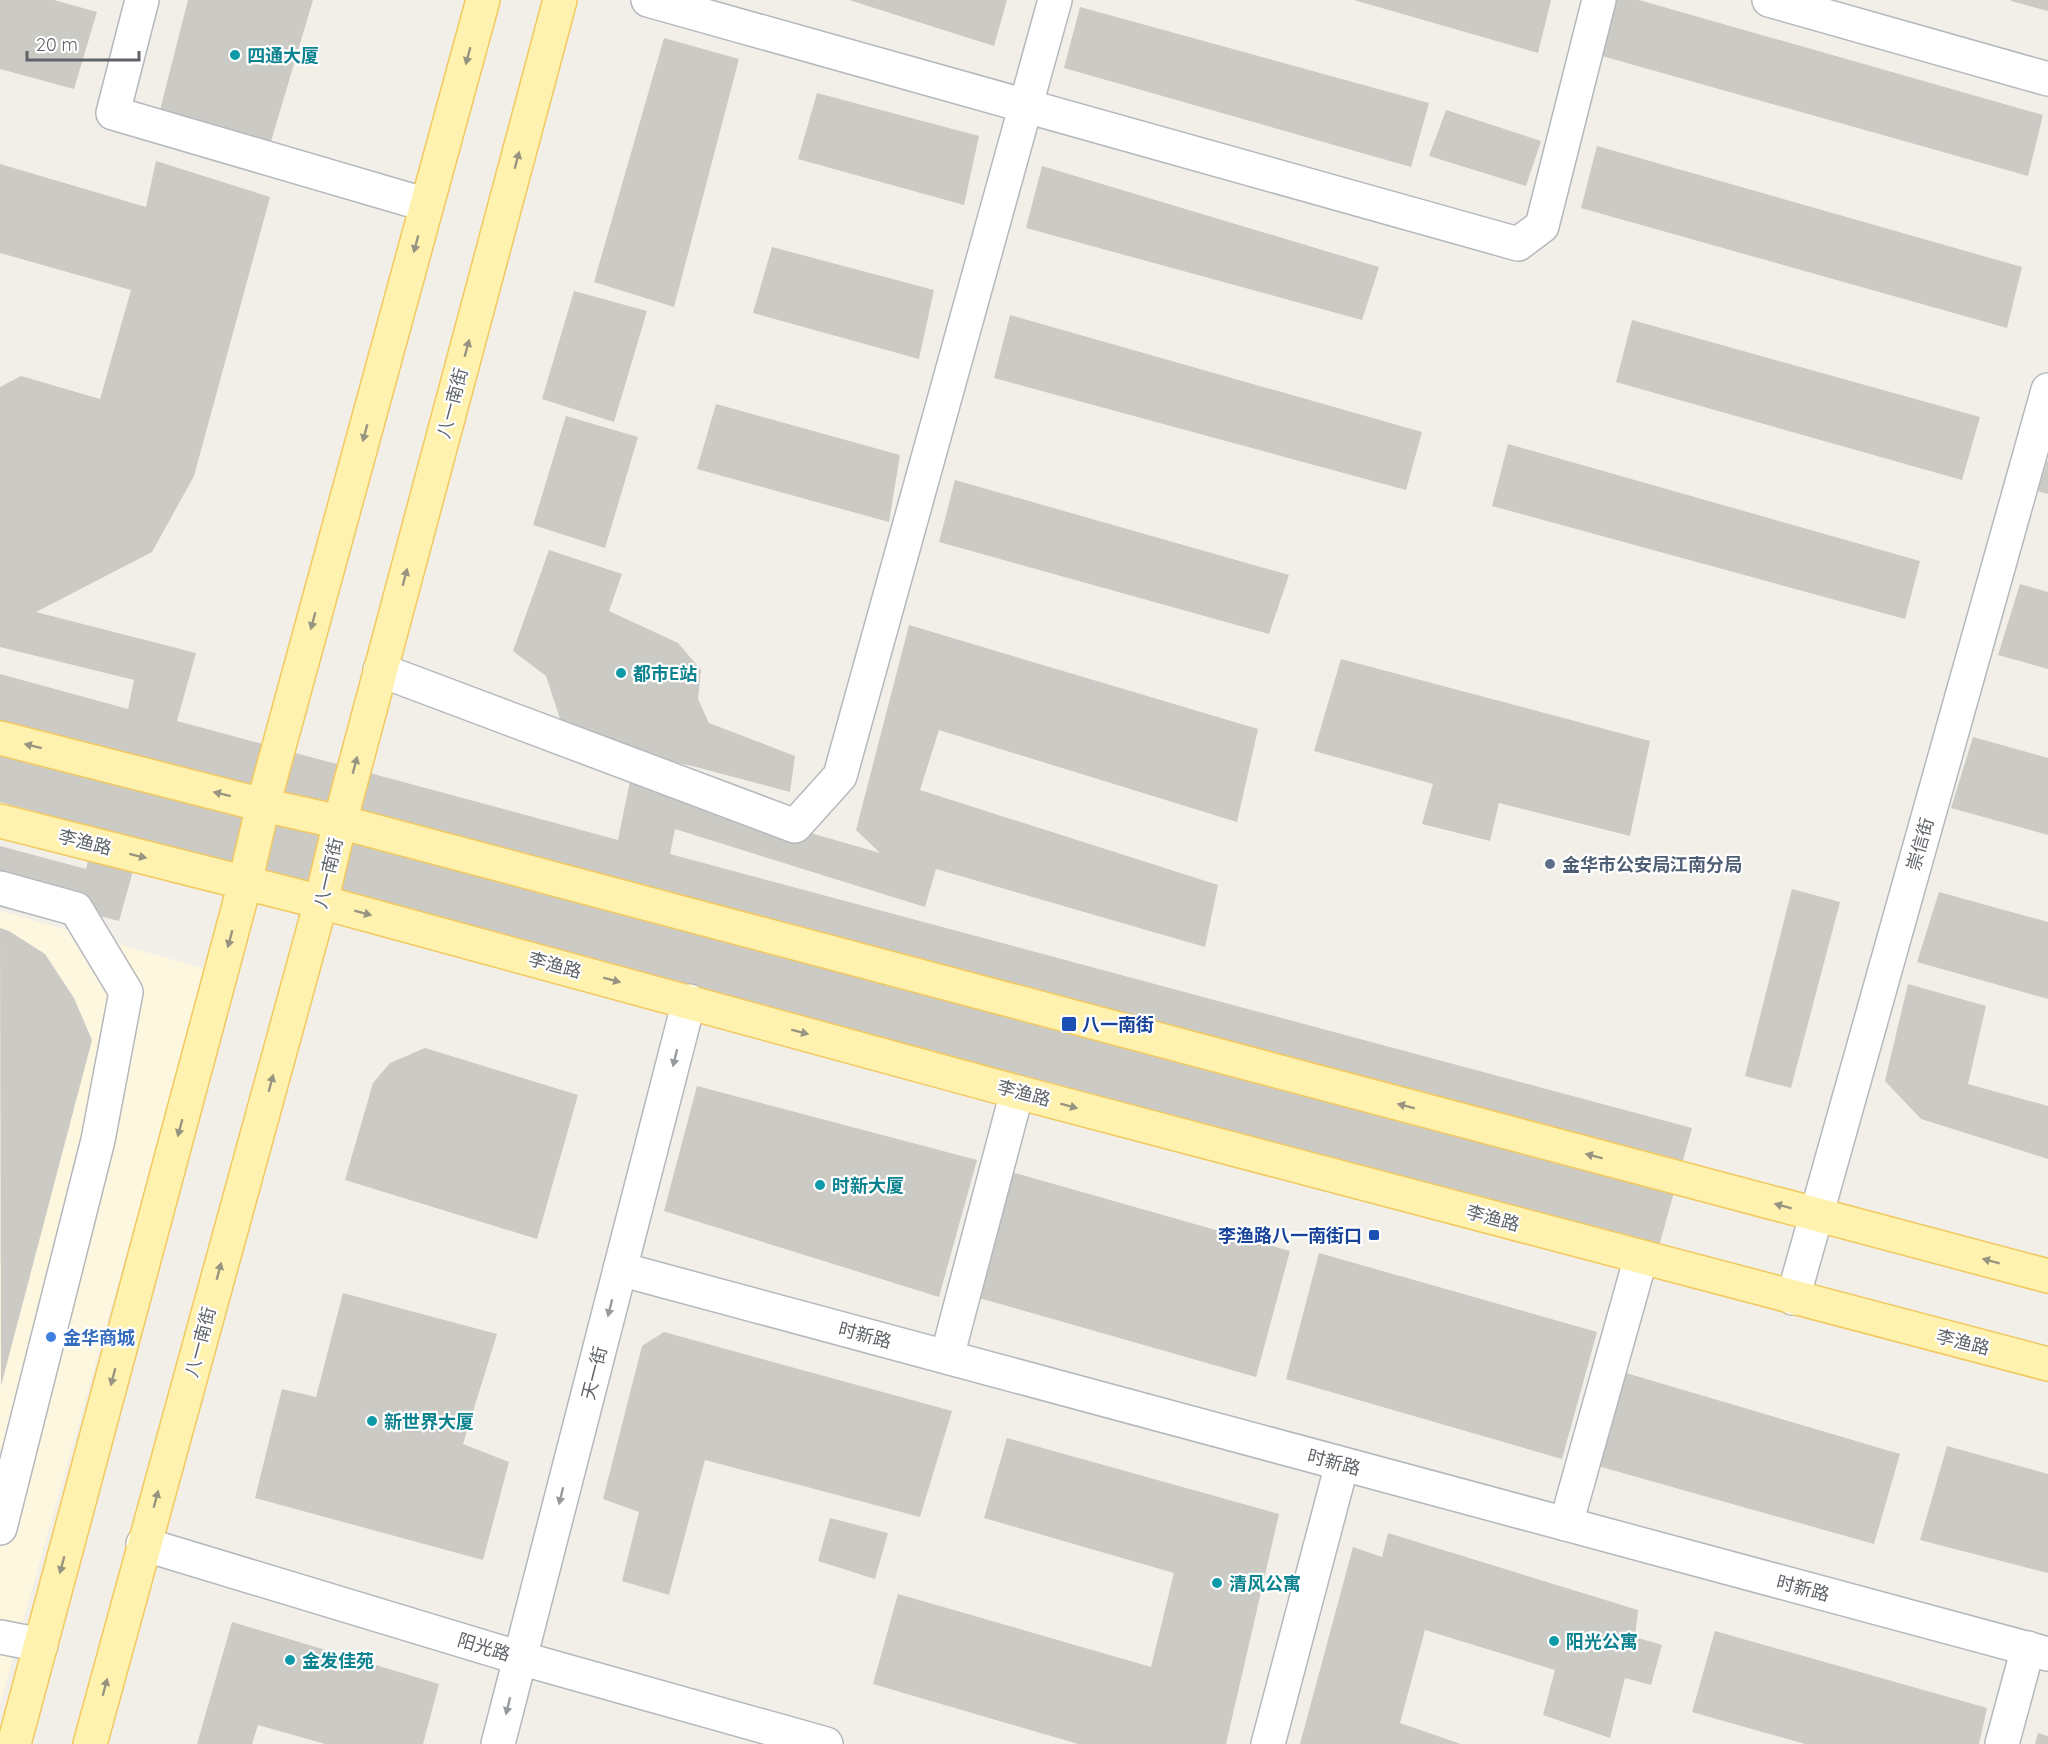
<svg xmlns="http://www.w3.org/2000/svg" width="2048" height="1744" viewBox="0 0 2048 1744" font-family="Quicksand,'Noto Sans SC',sans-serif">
<rect width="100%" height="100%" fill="#f1efe8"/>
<!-- commercial -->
<path fill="#fef7e0" d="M0,911l206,58 -206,735z"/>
<!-- building -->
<g fill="#cccac5">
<path d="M0,0h54l43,12 -23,77 -74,-20z"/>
<path d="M188,0h125l-44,148 -109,-38z"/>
<path d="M849,0h158l-13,46z"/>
<path d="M1354,0h197l-13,53z"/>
<path d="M1617,0h22l404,115 -15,61 -426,-120z"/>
<path d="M2011,0h37v11l-37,-10z"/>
<path d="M1080,7l349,96 -18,64 -347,-99z"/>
<path d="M664,38l75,21 -65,248 -80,-25z"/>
<path d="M817,93l162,43 -15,69 -166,-46z"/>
<path d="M1446,110l95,31 -15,45 -97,-30z"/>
<path d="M1597,146l425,121 -15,61 -426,-120z"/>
<path d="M156,161l114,36 -76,279 -42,76 -116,60 160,41 -19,68 441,119 12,-59 250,72 -24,-23 53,-205 349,104 -21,93 -298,-92 -19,60 298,95 -13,62 -269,-78 -11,38 -250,-78 -5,25 1022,274 -33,118 -1517,-407 -23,82 -119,-31v-44l86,23 10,-41 -96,-26v-128l128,35 6,-29 -134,-33v-260l21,-11 79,23 31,-109 -131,-37v-89l146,43z"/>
<path d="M1042,166l337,101 -17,53 -336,-92z"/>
<path d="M772,247l162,43 -15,69 -166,-46z"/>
<path d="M574,291l73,20 -33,111 -72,-23z"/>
<path d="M1010,315l412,117 -16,58 -412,-112z"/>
<path d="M1632,320l348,97 -18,63 -346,-98z"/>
<path d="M716,404l184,51 -11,67 -192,-53z"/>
<path d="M566,416l72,21 -33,111 -72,-23z"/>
<path d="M1508,444l412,117 -15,58 -413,-113z"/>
<path d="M2047,461h1v33l-10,-3z"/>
<path d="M955,480l334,95 -20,59 -330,-92z"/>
<path d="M549,550l73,24 -13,37 69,32 23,27 -3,29 11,24 86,33 -5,36 -94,-25 -130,-30 -20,-61 -33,-25z"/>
<path d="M2020,584l28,8v77l-50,-14z"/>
<path d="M1341,659l309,82 -20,95 -131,-33 -9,38 -68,-17 11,-40 -119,-33z"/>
<path d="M1973,737l75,21v77l-97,-27z"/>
<path d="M1792,889l48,13 -49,186 -46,-12z"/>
<path d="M1939,892l109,30v77l-131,-37z"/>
<path d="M0,928l9,3 36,23 29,44 18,42 -91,346z"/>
<path d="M1908,984l78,22 -18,78 80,22v53l-127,-40 -36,-38z"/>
<path d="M425,1048l153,47 -41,144 -192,-59 28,-97 17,-20z"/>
<path d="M697,1086l280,74 -38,137 -275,-86z"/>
<path d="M1012,1172l278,79 -34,126 -277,-79z"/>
<path d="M1319,1253l278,79 -35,127 -276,-80z"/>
<path d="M343,1293l154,41 -34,110 46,18 -26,98 -228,-62 27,-109 34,8z"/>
<path d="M664,1332l288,79 -32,106 -215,-57 -36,135 -47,-14 17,-69 -36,-13 39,-153z"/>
<path d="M1626,1373l274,81 -26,90 -276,-78z"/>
<path d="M1007,1438l272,76 -53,230h-148l-205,-60 25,-90 253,73 23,-94 -190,-55z"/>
<path d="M1947,1446l101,28v99l-128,-33z"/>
<path d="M830,1518l58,15 -13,46 -57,-18z"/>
<path d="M1388,1533l250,77 -3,27 27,8 -11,40 -26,-7 -15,60 -67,-23 12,-45 -130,-40 -25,93 61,21h-161l53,-197 29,10z"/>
<path d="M232,1622l207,62 -16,60h-98l-67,-19 -6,19h-55z"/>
<path d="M1715,1631l272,77 -8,36h-174l-113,-32z"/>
<path d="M2038,1733l10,3v8h-13z"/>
</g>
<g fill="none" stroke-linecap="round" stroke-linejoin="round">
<!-- minor casing -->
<g stroke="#b5b8bc" stroke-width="36">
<g id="minor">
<path d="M142,0l-29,113 314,92"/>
<path d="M648,0l870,244 24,-18 57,-226"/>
<path d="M1769,0l279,79"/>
<path d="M380,670l415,156 45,-50 215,-776"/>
<path d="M0,888l76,21 50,83 -28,148 -98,388"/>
<path d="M620,1269l1428,385"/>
<path d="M1793,1298l255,-908"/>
<path d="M947,1357l70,-265"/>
<path d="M1566,1524l75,-267"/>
<path d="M143,1544l377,114 306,86"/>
<path d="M0,1637l41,8"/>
<path d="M498,1744l191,-743"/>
<path d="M1268,1744l74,-280"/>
<path d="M2002,1744l26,-96"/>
</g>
</g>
<!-- major casing -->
<g stroke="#f2c960" stroke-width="36">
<g id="major">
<path d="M0,738l263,67 77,17 1708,454"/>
<path d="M0,821l321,81 696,190 1031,272"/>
<path d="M14,1744l231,-861 18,-78 220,-805"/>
<path d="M90,1744l231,-842 19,-80 220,-822"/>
</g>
</g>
<!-- minor -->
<use href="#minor" stroke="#fff" stroke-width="33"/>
<!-- major -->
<use href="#major" stroke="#fff2af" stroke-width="33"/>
</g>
<!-- one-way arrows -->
<defs><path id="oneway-solid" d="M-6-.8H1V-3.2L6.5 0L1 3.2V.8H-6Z" transform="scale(1.5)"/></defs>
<g fill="#979581">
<use href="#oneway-solid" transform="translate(468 56) rotate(105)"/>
<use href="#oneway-solid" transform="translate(517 160) rotate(-75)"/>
<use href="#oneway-solid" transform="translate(416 244) rotate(105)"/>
<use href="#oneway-solid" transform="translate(467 348) rotate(-75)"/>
<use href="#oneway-solid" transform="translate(365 433) rotate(105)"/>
<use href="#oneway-solid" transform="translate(405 577) rotate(-75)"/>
<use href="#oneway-solid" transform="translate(313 621) rotate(105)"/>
<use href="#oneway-solid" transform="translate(33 746) rotate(-166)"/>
<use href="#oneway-solid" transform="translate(355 765) rotate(-75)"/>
<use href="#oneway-solid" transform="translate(222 794) rotate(-166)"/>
<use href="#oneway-solid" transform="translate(138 856) rotate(14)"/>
<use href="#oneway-solid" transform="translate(363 913) rotate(15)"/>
<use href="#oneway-solid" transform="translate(230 939) rotate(105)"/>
<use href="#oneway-solid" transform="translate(612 980) rotate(15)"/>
<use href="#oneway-solid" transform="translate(800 1032) rotate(15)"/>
<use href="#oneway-solid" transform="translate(271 1083) rotate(-75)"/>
<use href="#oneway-solid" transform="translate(1069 1106) rotate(15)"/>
<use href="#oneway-solid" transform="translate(1406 1106) rotate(-165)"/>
<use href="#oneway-solid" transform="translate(180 1128) rotate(105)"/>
<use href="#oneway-solid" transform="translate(1594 1156) rotate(-165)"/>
<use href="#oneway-solid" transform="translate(1783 1206) rotate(-165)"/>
<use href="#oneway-solid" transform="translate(1991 1261) rotate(-165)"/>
<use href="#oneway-solid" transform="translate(219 1271) rotate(-75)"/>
<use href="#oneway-solid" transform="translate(113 1377) rotate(105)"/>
<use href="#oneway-solid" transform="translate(156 1499) rotate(-75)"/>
<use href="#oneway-solid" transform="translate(62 1565) rotate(105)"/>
<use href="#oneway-solid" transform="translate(105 1687) rotate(-75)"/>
</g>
<g fill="#979a9d">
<use href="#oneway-solid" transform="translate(675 1058) rotate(104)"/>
<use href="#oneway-solid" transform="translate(610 1308) rotate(104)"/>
<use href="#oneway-solid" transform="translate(561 1496) rotate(104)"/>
<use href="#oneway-solid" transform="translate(508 1706) rotate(104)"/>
</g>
<!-- markers -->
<g fill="#0f9aa8" stroke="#fff" stroke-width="2">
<circle cx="235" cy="55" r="6"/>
<circle cx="621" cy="673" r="6"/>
<circle cx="820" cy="1185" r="6"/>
<circle cx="372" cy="1421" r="6"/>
<circle cx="1217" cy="1583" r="6"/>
<circle cx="1554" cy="1641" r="6"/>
<circle cx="290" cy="1660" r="6"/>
</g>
<circle fill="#5c6f8a" stroke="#fff" stroke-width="2" cx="1550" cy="864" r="6"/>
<g fill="#1a4fb4" stroke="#fff" stroke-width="2">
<rect x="1061" y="1016" width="16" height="16" rx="3"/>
<rect x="1368" y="1229" width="12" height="12" rx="3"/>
</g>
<circle fill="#3f7fe0" stroke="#fff" stroke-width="2" cx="51" cy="1337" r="6"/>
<g text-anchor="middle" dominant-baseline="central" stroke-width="4.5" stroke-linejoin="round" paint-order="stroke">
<!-- culture labels -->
<g font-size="18" font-weight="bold" fill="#0d838f" stroke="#fff" text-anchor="start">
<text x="247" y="55">四通大厦</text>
<text x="633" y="673">都市E站</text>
<text x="832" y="1185">时新大厦</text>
<text x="384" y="1421">新世界大厦</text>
<text x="1229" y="1583">清风公寓</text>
<text x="1566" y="1641">阳光公寓</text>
<text x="302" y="1660">金发佳苑</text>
</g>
<!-- street labels -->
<g font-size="18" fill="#5f6368" stroke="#fff">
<text transform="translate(452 403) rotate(-75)">八一南街</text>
<text transform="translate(85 842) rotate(14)">李渔路</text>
<text transform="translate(1920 844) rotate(-74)">崇信街</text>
<text transform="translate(328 873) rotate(-77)">八一南街</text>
<text transform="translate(555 965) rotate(15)">李渔路</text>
<text transform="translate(1024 1093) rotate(15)">李渔路</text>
<text transform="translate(1493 1218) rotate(15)">李渔路</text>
<text transform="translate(865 1335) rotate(15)">时新路</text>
<text transform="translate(200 1342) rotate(-75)">八一南街</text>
<text transform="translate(1963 1342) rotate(14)">李渔路</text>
<text transform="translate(594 1373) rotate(-76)">天一街</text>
<text transform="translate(1334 1462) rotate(15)">时新路</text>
<text transform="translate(1803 1588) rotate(15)">时新路</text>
<text transform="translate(484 1647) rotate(17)">阳光路</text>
</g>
<!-- service labels -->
<g font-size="18" font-weight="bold" fill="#4e5e75" stroke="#fff" text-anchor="start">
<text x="1562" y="864">金华市公安局江南分局</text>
</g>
<!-- transit labels -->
<g font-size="18" font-weight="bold" fill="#164399" stroke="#fff" text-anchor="start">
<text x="1082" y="1024">八一南街</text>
<text x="1362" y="1235" text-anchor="end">李渔路八一南街口</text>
</g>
<!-- shop labels -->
<g font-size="18" font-weight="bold" fill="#366cbe" stroke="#fff" text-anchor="start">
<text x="63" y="1337">金华商城</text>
</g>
</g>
<!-- scale -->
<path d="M27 51v9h112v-9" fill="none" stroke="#5f6368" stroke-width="3"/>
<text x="36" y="51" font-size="18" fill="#5f6368" stroke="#ffffff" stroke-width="4.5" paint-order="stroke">20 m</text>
</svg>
